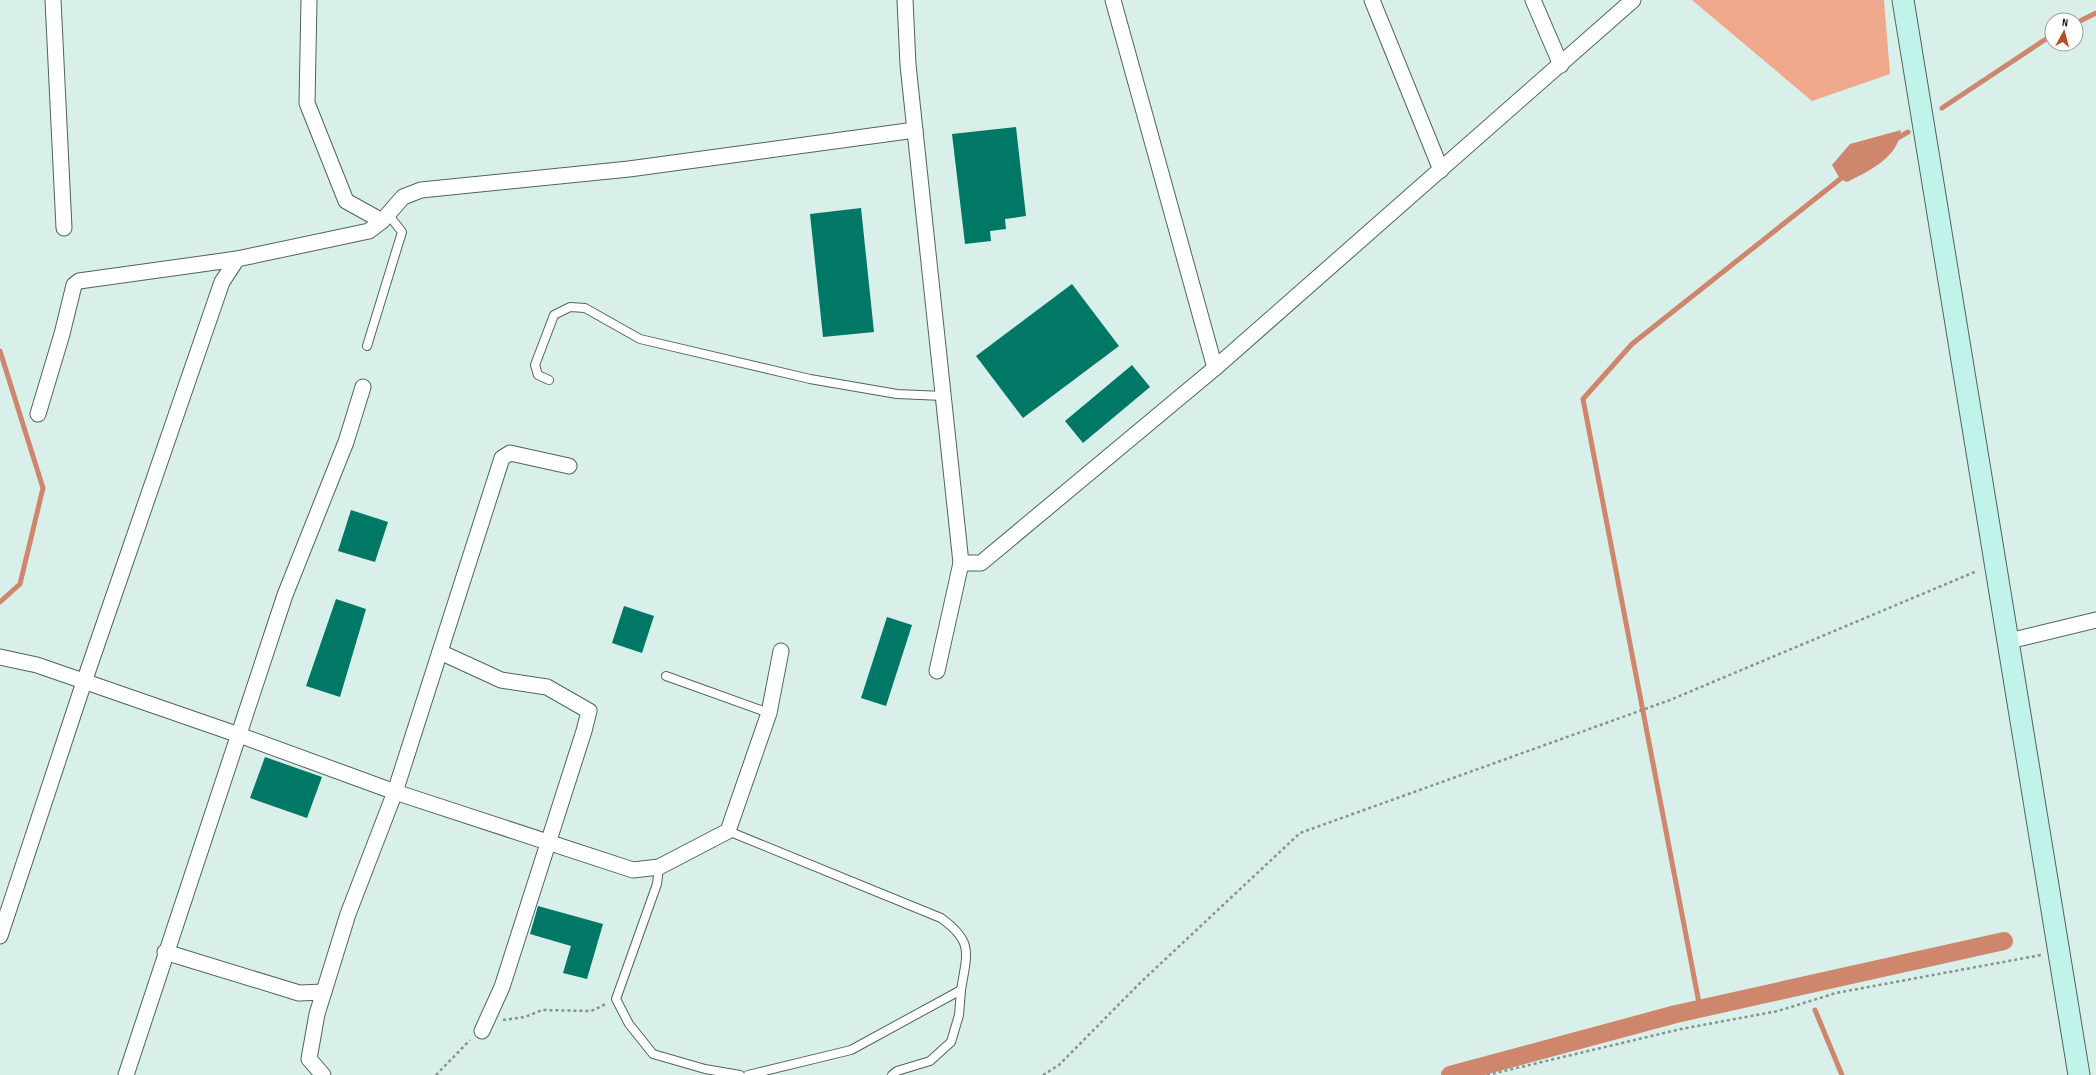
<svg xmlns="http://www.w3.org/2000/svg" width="2096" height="1075" viewBox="0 0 2096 1075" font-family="'Sofia Sans Condensed',sans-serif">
<rect width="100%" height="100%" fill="#d9efe9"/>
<!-- forest -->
<path fill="#f0a88c" d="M1692,0h192l6,74 -78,27z"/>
<!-- water -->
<path fill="#ce876d" d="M1901,130c-3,28 -32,41 -54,52l-7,-3 -8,-14 18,-21z"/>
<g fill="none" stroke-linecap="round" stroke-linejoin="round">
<!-- stream -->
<g stroke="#ce876d" stroke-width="5">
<path d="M2076,23l20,-10"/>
<path d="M1942,108l110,-73"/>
<path d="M1896,139l12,-7"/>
<path d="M0,351l43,137 -23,96 -20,18"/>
<path d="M1700,1008l-117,-609 49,-55 212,-168"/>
<path d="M1815,1010l27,65"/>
</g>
<!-- canal -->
<path stroke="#ce876d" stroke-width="18" d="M1450,1075l226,-61 328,-73"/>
</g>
<!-- building -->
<g fill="#007866">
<path d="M1016,127l10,89 -21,3 1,10 -16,2 1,10 -26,3 -13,-110z"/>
<path d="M861,208l13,124 -51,5 -13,-123z"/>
<path d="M1072,284l47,62 -96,72 -47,-62z"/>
<path d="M1132,365l18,22 -67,56 -18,-22z"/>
<path d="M351,510l37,12 -13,40 -37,-11z"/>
<path d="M336,599l30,10 -26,88 -34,-11z"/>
<path d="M624,606l30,10 -12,37 -30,-10z"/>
<path d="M887,617l25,8 -26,81 -25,-8z"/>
<path d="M265,757l57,20 -15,41 -57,-20z"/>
<path d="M538,906l65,18 -16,55 -24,-6 8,-27 -41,-12z"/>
</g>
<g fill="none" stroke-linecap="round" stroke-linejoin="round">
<!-- lane casing -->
<g stroke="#51645f" stroke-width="10">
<g id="lane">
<path d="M367,346l35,-114 -14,-18"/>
<path d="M549,380l-11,-5 -3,-10 19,-50 16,-8 15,1 55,31 170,40 87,15 46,2"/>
<path d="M666,676l103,37"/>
<path d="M728,831l213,87c33,24 26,35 20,72l-110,60 -103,25"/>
<path d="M659,867l-2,17 -41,115 13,25 24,30 52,15 35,6"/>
<path d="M892,1075l5,-4 33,-10 21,-19 8,-27 2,-25"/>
</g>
</g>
<!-- street casing -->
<g stroke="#51645f" stroke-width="17">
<g id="street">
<path d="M53,0l11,228"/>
<path d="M309,0l-2,103 39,98 36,20"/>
<path d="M905,0l3,65 53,498 -24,108"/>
<path d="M1113,0l102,368"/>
<path d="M1372,0l69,170"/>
<path d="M1533,0l28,65"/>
<path d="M38,414l24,-80 12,-49 5,-4 158,-22"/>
<path d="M961,563h20l234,-195 418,-368"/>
<path d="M2009,641l87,-21"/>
<path d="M440,652l61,28 46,7 42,24 -5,20 -82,256 -20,44"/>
<path d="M0,657l37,8 202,70 156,57 238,78 26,-3 69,-36 41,-118 12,-62"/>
<path d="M0,936l84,-254 138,-400 15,-23 132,-28 13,-10 21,-24 18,-7 208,-21 286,-39"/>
<path d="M165,952l134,41 25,-1"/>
<path d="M126,1075l159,-480 61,-153 17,-55"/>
<path d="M323,1075l-14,-16 8,-45 31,-100 47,-122 107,-334 8,-5 59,13"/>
</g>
</g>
<!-- secondary casing -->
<g stroke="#51645f" stroke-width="23">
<path id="secondary" d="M1903,0l176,1075"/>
</g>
<!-- path -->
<g stroke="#849490" stroke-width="2.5" stroke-dasharray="3 3" stroke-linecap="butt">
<path d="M503,1020l22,-3 17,-7 49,1 15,-7"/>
<path d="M436,1075l34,-35"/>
<path d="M1043,1075l16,-10 82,-83 159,-149 370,-133 307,-129"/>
<path d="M1487,1075l194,-46 97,-18 58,-18 205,-38"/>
</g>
<!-- lane -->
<use href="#lane" stroke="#fff" stroke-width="8"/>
<!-- street -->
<use href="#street" stroke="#fff" stroke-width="15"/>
<!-- secondary -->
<use href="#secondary" stroke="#c0f4eb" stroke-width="21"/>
</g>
<!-- north arrow -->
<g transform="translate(2064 32) rotate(7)"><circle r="19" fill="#ffffff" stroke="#9da1a0"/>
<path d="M0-3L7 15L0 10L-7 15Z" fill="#b54f24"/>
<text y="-6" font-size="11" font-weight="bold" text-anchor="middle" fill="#0b1311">N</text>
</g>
</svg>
